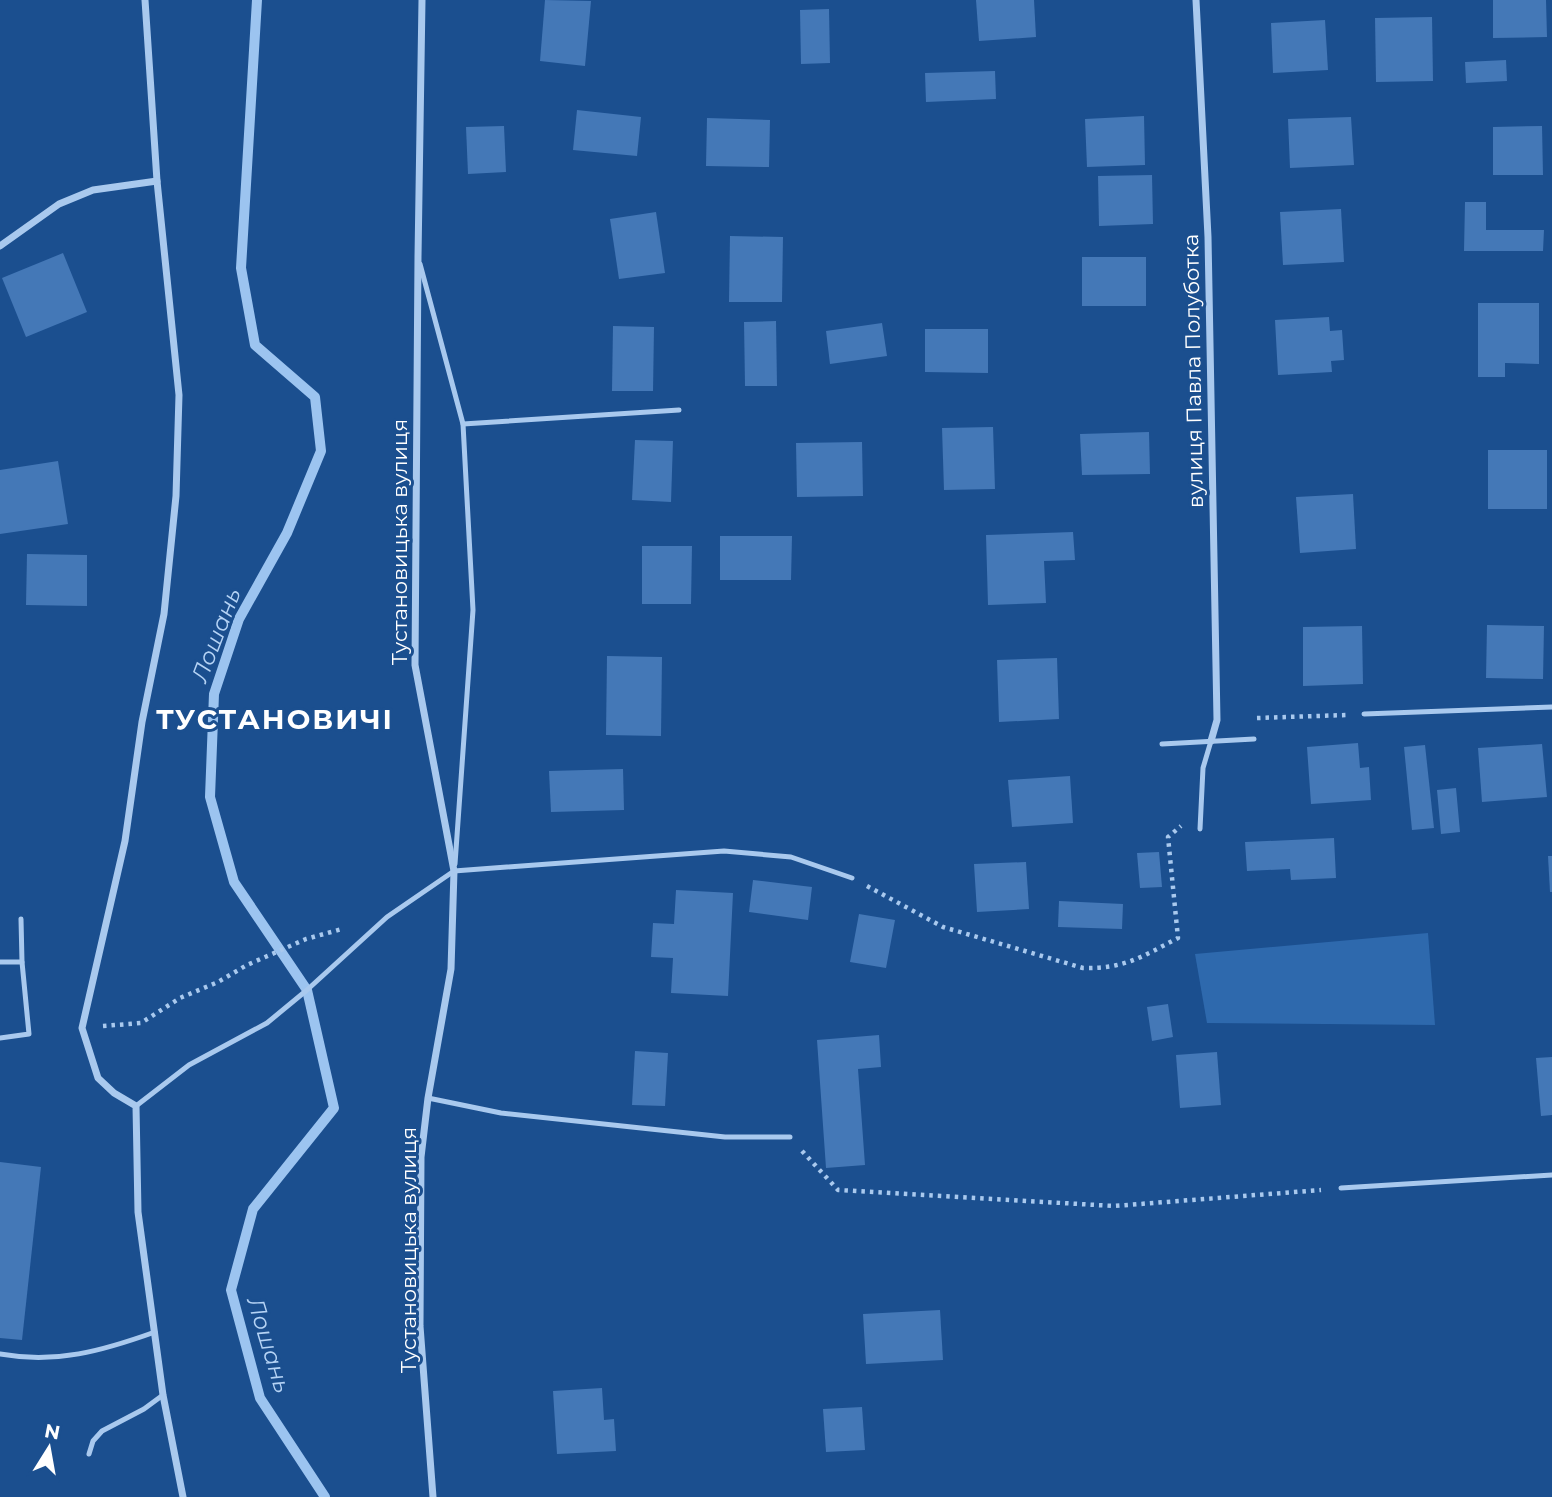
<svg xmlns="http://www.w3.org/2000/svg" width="1552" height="1497" viewBox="0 0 1552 1497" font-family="Montserrat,sans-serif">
<rect width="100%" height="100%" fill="#1b4f8f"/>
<!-- green -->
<path fill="#2e69ad" d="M1428,933l7,92 -228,-2 -12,-69z"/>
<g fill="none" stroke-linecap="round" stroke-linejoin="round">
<!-- stream -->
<path stroke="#9cc4f0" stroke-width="10" d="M257,0l-16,268 14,77 60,52 6,54 -34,82 -48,86 -25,75 -4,103 24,85 73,108 27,118 -81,101 -22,81 29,108 65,99"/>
</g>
<!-- building -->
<g fill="#4478b7">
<path d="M545,0l46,1 -6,65 -45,-5z"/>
<path d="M976,0h58l2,37 -57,4z"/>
<path d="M1493,0h53l1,37 -54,1z"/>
<path d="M829,9l1,54 -29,1 -1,-54z"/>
<path d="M1432,17l1,64 -57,1 -1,-64z"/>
<path d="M1325,20l3,50 -55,3 -2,-50z"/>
<path d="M1506,60l1,21 -41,2 -1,-21z"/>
<path d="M995,71l1,28 -70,3 -1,-29z"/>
<path d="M577,110l64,7 -4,39 -64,-6z"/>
<path d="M1144,116l1,49 -58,2 -2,-48z"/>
<path d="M1351,117l3,48 -64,3 -2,-49z"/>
<path d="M707,118l63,2 -1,47 -63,-1z"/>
<path d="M504,126l2,46 -38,2 -2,-47z"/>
<path d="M1542,126l1,49h-50v-48z"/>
<path d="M1152,175l1,49 -54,2 -1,-50z"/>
<path d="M1465,202h21v28h58l-1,21h-79z"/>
<path d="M1341,209l3,53 -61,3 -3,-53z"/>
<path d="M656,212l9,61 -46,6 -9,-60z"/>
<path d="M730,236l53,1 -1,65h-53z"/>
<path d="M63,253l24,59 -61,25 -24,-59z"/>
<rect x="1082" y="257" width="64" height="49"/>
<path d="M1478,303h61v61l-34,-1v14h-27z"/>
<path d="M1329,317l1,14 12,-1 2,30 -13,1 1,11 -54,3 -3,-55z"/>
<path d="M776,321l1,65h-32l-1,-64z"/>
<path d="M882,323l5,33 -57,8 -4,-33z"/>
<path d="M613,326l41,1 -1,64h-41z"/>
<path d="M925,329h63v44l-63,-1z"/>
<path d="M993,427l2,62 -51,1 -2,-62z"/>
<path d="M1149,432l1,42 -68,1 -2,-41z"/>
<path d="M635,440l38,1 -2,61 -39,-2z"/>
<path d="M862,442l1,54 -66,1 -1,-54z"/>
<rect x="1488" y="450" width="59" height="59"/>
<path d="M58,461l10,63 -68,10v-64z"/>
<path d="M1353,494l3,55 -56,4 -4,-56z"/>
<path d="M1073,532l2,28 -31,1 2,42 -58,2 -2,-70z"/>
<path d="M720,536h72l-1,44h-71z"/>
<path d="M642,546h50l-1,58h-49z"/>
<path d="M27,554l60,1v51l-61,-1z"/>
<path d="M1487,625l57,1 -1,53 -57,-1z"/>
<path d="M1362,626l1,58 -60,2v-59z"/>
<path d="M607,656l55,1 -1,79 -55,-1z"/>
<path d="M1057,658l2,61 -60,3 -2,-62z"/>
<path d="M1358,743l2,25 9,-1 2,33 -60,4 -4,-57z"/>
<path d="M1542,744l5,53 -65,5 -4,-54z"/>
<path d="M1425,745l9,83 -22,2 -8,-83z"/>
<path d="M623,769l1,41 -73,2 -2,-41z"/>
<path d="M1070,776l3,47 -61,4 -4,-47z"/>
<path d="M1456,788l4,44 -19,2 -4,-44z"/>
<path d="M1334,838l2,40 -45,2 -1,-11 -43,2 -2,-29z"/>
<path d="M1159,852l3,35 -22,1 -3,-35z"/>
<path d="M1548,856h4v36h-2z"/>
<path d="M1026,862l3,47 -52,3 -3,-48z"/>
<path d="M753,880l59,7 -4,33 -59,-8z"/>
<path d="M676,890l57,3 -5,103 -57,-3 2,-35 -22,-1 2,-34 21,1z"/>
<path d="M1059,901l64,3 -1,25 -64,-2z"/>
<path d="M859,914l36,6 -9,48 -36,-6z"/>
<path d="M1168,1004l5,33 -21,4 -5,-34z"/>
<path d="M879,1035l2,32 -23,2 7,96 -39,3 -9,-128z"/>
<path d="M635,1051l33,2 -3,53 -33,-1z"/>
<path d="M1217,1052l4,53 -41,3 -4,-53z"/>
<path d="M1552,1057v58l-11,1 -5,-58z"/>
<path d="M0,1162l41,5 -19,173 -22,-2z"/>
<path d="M940,1310l3,50 -77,4 -3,-50z"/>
<path d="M602,1388l2,32 10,-1 2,32 -59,3 -4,-63z"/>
<path d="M862,1407l3,43 -39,2 -3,-43z"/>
</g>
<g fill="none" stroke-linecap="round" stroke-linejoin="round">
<!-- path -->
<g stroke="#a9c9ee" stroke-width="4.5" stroke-dasharray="3.5 5" stroke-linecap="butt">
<path d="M1257,718l89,-3"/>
<path d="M867,886l76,41 140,41c42,1 60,-12 95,-30l-10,-101 13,-11"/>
<path d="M103,1026l38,-3 39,-25 38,-16 29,-17 59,-26 36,-10"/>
<path d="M802,1151l36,39 276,16 207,-16"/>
</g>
<!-- service -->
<g stroke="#a9c9ee" stroke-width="5">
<path d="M420,264l43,160 10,186 -18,254"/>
<path d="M463,424l216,-14"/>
<path d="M1364,714l188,-7"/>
<path d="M1162,744l92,-5"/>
<path d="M1200,829l3,-61 8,-27"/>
<path d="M21,919l1,43"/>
<path d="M0,962h22l7,72 -29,4"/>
<path d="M428,1098l73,15 224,24h65"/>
<path d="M136,1106l53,-41 78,-42 40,-33 80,-73 67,-46 270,-20 67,6 61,21"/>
<path d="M1341,1188l211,-13"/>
<path d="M0,1354c56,10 102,-3 155,-22"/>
<path d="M89,1454l4,-13 9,-10 42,-22 19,-14"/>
</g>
<!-- minor -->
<g stroke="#a9c9ee" stroke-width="7">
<path d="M145,0l12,181 22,214 -3,101 -12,118 -22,108 -17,119 -43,187 16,50 16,15 22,13 2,106 25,183 20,102"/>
<path d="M422,0l-4,257 -3,408 39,206 -3,98 -23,129 -7,59 -1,169 13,171"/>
<path d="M1196,0l12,237 9,483 -6,21"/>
<path d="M0,246l59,-42 34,-14 64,-9"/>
</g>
</g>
<g text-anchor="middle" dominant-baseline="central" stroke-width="6" stroke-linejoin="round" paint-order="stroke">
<!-- street labels -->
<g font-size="21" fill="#fff" stroke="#1b4f8f">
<text transform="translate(1193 371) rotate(-91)">вулиця Павла Полуботка</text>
<text transform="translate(399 542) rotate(-90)">Тустановицька вулиця</text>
<text transform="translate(408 1250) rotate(-90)">Тустановицька вулиця</text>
</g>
<!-- water labels -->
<g font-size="23" font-style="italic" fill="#b5d3f5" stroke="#1b4f8f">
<text transform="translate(216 635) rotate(-69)">Лошань</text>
<text transform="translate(269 1345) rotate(73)">Лошань</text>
</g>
<!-- district labels -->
<g font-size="28" font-weight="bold" letter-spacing="2" fill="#fff" stroke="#1b4f8f">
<text x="275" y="719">ТУСТАНОВИЧІ</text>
</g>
</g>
<!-- north arrow -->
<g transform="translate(49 1448) rotate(11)" stroke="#1b4f8f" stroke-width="5" paint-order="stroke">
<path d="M0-5L12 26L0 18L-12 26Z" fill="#ffffff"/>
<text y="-10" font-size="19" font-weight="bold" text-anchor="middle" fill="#ffffff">N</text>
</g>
</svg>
